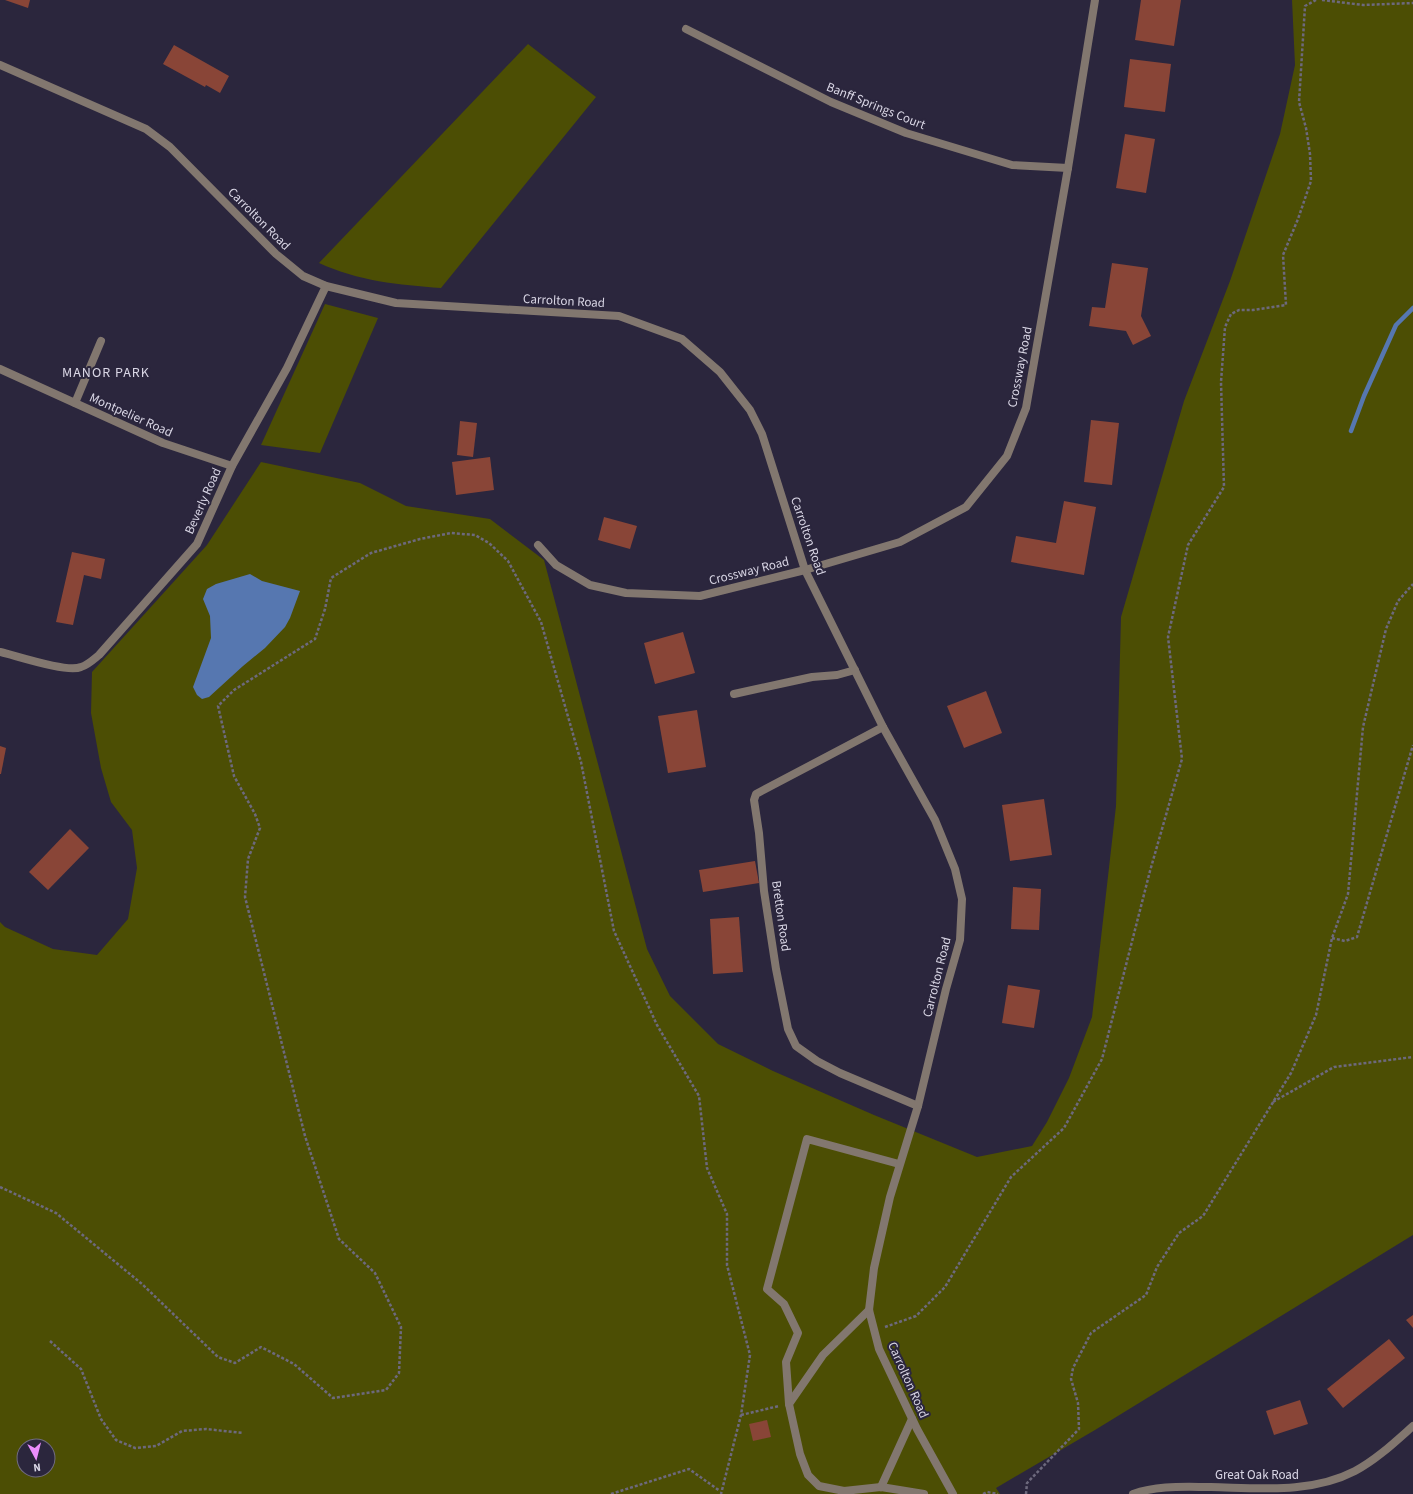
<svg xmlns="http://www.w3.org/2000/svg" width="1413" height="1494" viewBox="0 0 1413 1494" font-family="'Source Sans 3',sans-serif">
<rect width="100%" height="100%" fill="#2b263d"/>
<!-- green -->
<g fill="#4c4e04" fill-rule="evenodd">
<path d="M1292,0h121v1235l-318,195 -99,58 4,6h-1000v-572l5,5 48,22 44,6 31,-36 9,-51 -5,-38 -21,-28 -10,-34 -10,-55 1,-41 115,-127 54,-83 99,21 46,23 84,13 54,41 103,389 23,47 48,48 55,27 101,44 103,42 55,-11 15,-24 22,-44 23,-61 24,-211 5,-189 63,-216 46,-120 50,-147 15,-69zM24,1446h24v24h-24z"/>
<path d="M528,44l68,53 -155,191c-42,-3 -83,-7 -122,-25z"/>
<path d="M325,304l53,14 -58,135 -59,-8z"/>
</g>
<!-- water -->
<path fill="#5677b0" d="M250,574l12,7 38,10 -10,27 -5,9 -20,21 -22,18 -34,31 -7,2 -5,-4 -4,-8 18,-49 -1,-22 -7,-17 4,-10 9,-5z"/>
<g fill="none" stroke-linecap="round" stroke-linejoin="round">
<!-- stream -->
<path stroke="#5677b0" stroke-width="4.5" d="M1351,431l13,-35 32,-71 17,-17"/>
</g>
<!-- building -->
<g fill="#894537">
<path d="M5,0h25l-2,8z"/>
<path d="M1141,0h40l-7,46 -39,-6z"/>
<path d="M174,45l55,31 -9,17 -14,-8 -1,2 -42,-23z"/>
<path d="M1130,59l41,5 -6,48 -41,-5z"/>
<path d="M1125,134l30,5 -9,54 -30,-5z"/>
<path d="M1112,263l36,5 -7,48 10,20 -18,9 -7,-14 -37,-5 3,-19 13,1z"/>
<path d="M1091,420l28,3 -7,62 -28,-3z"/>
<path d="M460,421l17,2 -4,34 -16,-2z"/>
<path d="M490,457l4,33 -38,5 -4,-33z"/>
<path d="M1064,501l32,6 -12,68 -73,-13 5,-26 40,7z"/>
<path d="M604,517l33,9 -7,23 -32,-9z"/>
<path d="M72,552l33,7 -4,20 -17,-4 -11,50 -17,-3z"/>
<path d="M683,632l12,41 -40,11 -11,-41z"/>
<path d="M986,691l16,42 -38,15 -17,-42z"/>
<path d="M697,710l9,57 -38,6 -10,-57z"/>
<path d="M0,746l6,2 -5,26h-1z"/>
<path d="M1044,799l8,56 -42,6 -8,-56z"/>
<path d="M70,829l19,19 -41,42 -19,-18z"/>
<path d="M755,861l4,22 -56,9 -4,-22z"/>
<path d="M1013,887l28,2 -2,41 -28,-1z"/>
<path d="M739,917l4,55 -30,2 -3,-55z"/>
<path d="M1008,985l32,5 -6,38 -32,-5z"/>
<path d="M1413,1315v13l-7,-8z"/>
<path d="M1389,1339l16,19 -62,50 -16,-19z"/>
<path d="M1300,1400l8,24 -34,11 -8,-24z"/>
<path d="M767,1420l4,17 -18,4 -4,-17z"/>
</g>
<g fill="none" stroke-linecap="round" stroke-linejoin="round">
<!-- path -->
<g stroke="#6d697d" stroke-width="2.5" stroke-dasharray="3 2" stroke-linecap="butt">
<path d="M1322,0l41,5 50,-2"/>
<path d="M1332,938l13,3 12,-4 56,-192"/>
<path d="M1273,1102l61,-35 79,-10"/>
<path d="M0,1187l56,26 86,71 76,73 17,6 26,-16 33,17 39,34 53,-8 13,-17 2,-46 -26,-54 -36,-34 -34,-103 -60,-239 3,-38 12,-31 -5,-14 -21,-38 -16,-70 16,-16 81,-51 10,-30 6,-31 40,-25 49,-14 31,-6 24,2 14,8 19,18 33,61 40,140 33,169 43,94 42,71 8,72 20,46v51l23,90 -9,60 -20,79"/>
<path d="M885,1327l31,-11 29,-29 66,-110 53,-49 38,-69 48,-188 32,-112 -14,-122 20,-92 36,-58 -3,-105 4,-55 6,-13 8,-4h14l33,-5 -3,-50 15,-36 13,-38 -1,-27 -4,-26 -7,-26 6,-96 11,-6"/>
<path d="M50,1341l31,28 20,50 15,21 19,8 21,-2 26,-15 24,-2 37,4"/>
<path d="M741,1415l38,-9"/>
<path d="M611,1494l78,-25 31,22"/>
<path d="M983,1494l4,-2 11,2"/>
<path d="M1026,1494l1,-11 52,-54 -1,-26 -7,-24 2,-11 18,-35 55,-38 11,-28 22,-34 24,-17 88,-143 25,-58 16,-77 16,-44 15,-167 23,-98 12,-28 15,-17"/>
</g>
<!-- lane -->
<g stroke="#82776f" stroke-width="8">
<path d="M75,403l26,-62"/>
<path d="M734,694l78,-17 25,-2 18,-5"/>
<path d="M883,727l-127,67 -2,6 5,33 5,58 12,78 12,60 8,17 21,15 23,12 78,33"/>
<path d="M869,1310l-46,45 -34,49 11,50 8,21 11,11 25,5 37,-4 43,7"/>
<path d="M789,1404l-3,-42 12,-29 -14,-29 -17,-15 40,-150 92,25"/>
<path d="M881,1487l31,-68"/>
</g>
<!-- street -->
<g stroke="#82776f" stroke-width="8">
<path d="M686,29l145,73 75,31 106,32 56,3"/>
<path d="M0,65l146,64 24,18 106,107 27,22 23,10 70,17 223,13 63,23 38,33 30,38 12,24 43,136 78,157 52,93 20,49 7,30 -2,41 -14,49 -28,117 -28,91 -16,71 -5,42 10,39 38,80 36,65"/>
<path d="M0,369l163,74 69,23"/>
<path d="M538,545l18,20 34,20 36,8 74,3 105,-26 95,-28 66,-35 41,-51 19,-48 42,-240 27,-168"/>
<path d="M0,652c17,4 67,21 81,15 7,-2 13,-8 18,-12l98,-111 35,-78 55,-98 39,-82"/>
<path d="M1133,1494c25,-9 52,-7 78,-7 48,1 100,7 144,-16 21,-11 40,-29 58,-45"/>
</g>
</g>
<g text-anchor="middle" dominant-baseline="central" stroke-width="4" stroke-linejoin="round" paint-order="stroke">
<!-- street labels -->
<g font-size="13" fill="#d9d6e5" stroke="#2b263d">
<text transform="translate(876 106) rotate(22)">Banff Springs Court</text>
<text transform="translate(259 219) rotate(45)">Carrolton Road</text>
<text transform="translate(564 301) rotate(3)">Carrolton Road</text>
<text transform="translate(1020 367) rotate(-79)">Crossway Road</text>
<text transform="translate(131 415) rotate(24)">Montpelier Road</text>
<text transform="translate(203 501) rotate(-66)">Beverly Road</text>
<text transform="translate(808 536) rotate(71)">Carrolton Road</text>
<text transform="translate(749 571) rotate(-14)">Crossway Road</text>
<text transform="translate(781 916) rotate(82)">Bretton Road</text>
<text transform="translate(937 977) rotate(-76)">Carrolton Road</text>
<text transform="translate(908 1380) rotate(66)">Carrolton Road</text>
<text x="1257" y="1475">Great Oak Road</text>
</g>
<!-- neighbourhood labels -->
<g font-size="14" letter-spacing="1" fill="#d9d6e5" stroke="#2b263d">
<text x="106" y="373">MANOR PARK</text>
</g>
</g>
<!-- north arrow -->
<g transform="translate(36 1458) rotate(173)"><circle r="19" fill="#2b263d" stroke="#716c80"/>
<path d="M0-3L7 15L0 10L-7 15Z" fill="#eb8dfc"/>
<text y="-6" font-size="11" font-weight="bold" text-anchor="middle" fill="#d9d6e5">N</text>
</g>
</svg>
